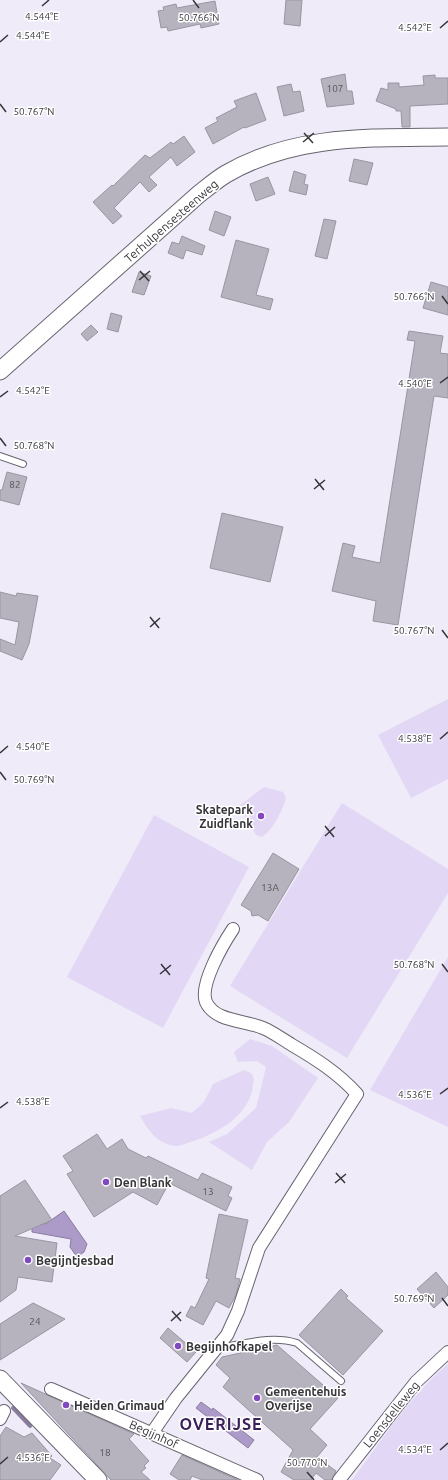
<svg xmlns="http://www.w3.org/2000/svg" width="448" height="1480" viewBox="0 0 448 1480" font-family="Ubuntu,sans-serif">
<rect width="100%" height="100%" fill="#efebf8"/>
<!-- green -->
<g fill="#e2d8f5">
<path d="M448,699v80l-37,19 -33,-63z"/>
<path d="M264,787l19,5 3,6c-3,12 -14,33 -24,39l-6,-2 -17,-29z"/>
<path d="M342,803l106,66v24l-101,165 -117,-72z"/>
<path d="M154,815l95,52 -86,161 -96,-51z"/>
<path d="M448,957v170l-78,-37z"/>
<path d="M250,1039l22,7 46,32 -29,44 -22,20 -15,28 -43,-28 18,-8 29,-26 10,-41 -9,-6 -19,1 -4,-10z"/>
<path d="M244,1070c9,3 11,6 9,15 -3,30 -34,47 -59,56 -5,1 -13,5 -18,5 -19,-2 -27,-15 -36,-30l31,-8 21,5 12,-11 9,-18z"/>
<path d="M448,1364v116h-96c30,-40 57,-83 96,-116z"/>
</g>
<!-- water -->
<g fill="#ac9bc9" stroke="#897c9e">
<path d="M64,1211l23,33 -3,8 -7,5 -7,-10 1,-8 -39,-7v-5l15,-4z"/>
<path d="M201,1402l11,8 1,-2 41,32 -6,8 -52,-40z"/>
</g>
<g fill="none" stroke-linecap="round" stroke-linejoin="round">
<!-- stream -->
<path stroke="#897c9e" stroke-width="4" d="M13,1408l17,18"/>
</g>
<!-- building -->
<g fill="#b6b2be" stroke="#9995a1">
<path d="M286,0h16l-2,26 -16,-2z"/>
<path d="M215,1l4,23 -18,4 -1,-4 -32,7 -1,-4 -6,1 -3,-17 6,-1 -1,-3 13,-3 1,4z"/>
<path d="M345,74l2,17h5l2,13 -27,3 -6,-28z"/>
<path d="M435,75v3h13v26l-38,2v21h-8l-1,-16h-5v-2l-20,-8 5,-13 7,2v-7h11v4l25,-2 -1,-9z"/>
<path d="M291,84l2,8 7,-1 4,20 -20,5 -7,-29z"/>
<path d="M256,93l10,27 -21,8 -1,-1 -31,17 -8,-16 13,-7 -2,-3 21,-11 -3,-6z"/>
<path d="M184,136l11,16 -18,14 -6,-9 -22,20 8,8 -8,7 -9,-10 -26,26 8,8 -9,8 -20,-22 19,-17 1,1 32,-31 5,3 21,-16 2,2z"/>
<path d="M354,159l19,4 -6,22 -18,-4z"/>
<path d="M294,171l12,4 -2,9 4,1 -2,10 -17,-4z"/>
<path d="M268,177l7,17 -19,7 -6,-17z"/>
<path d="M215,211l16,6 -7,19 -15,-6z"/>
<path d="M324,219l12,2 -9,38 -12,-3z"/>
<path d="M182,236l23,10 -3,9 -16,-5 -3,9 -15,-6 4,-11 7,2z"/>
<path d="M236,240l33,9 -13,46 17,4 -3,11 -49,-13z"/>
<path d="M139,272l12,4 -7,19 -12,-3z"/>
<path d="M431,282l17,5v28l-25,-7z"/>
<path d="M111,313l11,3 -4,16 -11,-3z"/>
<path d="M91,325l7,7 -11,9 -6,-7z"/>
<path d="M409,331l34,5 -3,17 8,1v44l-14,-2 -36,229 -25,-4 3,-20 -44,-10 11,-48 12,3 -3,11 28,6 35,-222 -8,-1z"/>
<path d="M7,472l20,5 -8,28 -19,-5v-10h2z"/>
<path d="M222,513l61,14 -13,55 -60,-14z"/>
<path d="M0,592l16,4 1,-3 21,3 -9,48 -7,16 -22,-9v-12l15,6 4,-23 -19,-4z"/>
<path d="M273,853l26,16 -31,52 -10,-6 -6,1 -1,-5 -10,-6z"/>
<path d="M97,1134l10,15 15,-10 6,10 18,9 2,-2 50,24 4,-7 30,14 -4,9 4,2 -6,13 -57,-28 -12,22 -24,-13 -39,25 -27,-43 6,-3 -10,-15z"/>
<path d="M25,1180l27,40 -37,16 42,7 -5,39 -34,-5 -2,13 -16,12v-106z"/>
<path d="M219,1214l29,6 -13,58 5,1 -4,16 -7,13 -13,-7 -13,24 -17,-9 5,-10 4,2 14,-29 -3,-1z"/>
<path d="M436,1272l12,15v8l-14,13 -17,-19z"/>
<path d="M341,1289l7,7 -2,2 37,33 -40,44 -44,-40z"/>
<path d="M33,1303l32,16 -65,41v-36z"/>
<path d="M168,1328l28,24 -9,10 -27,-24z"/>
<path d="M277,1345l61,53 -28,31 17,16 -10,12 19,14 -4,9h-7l-9,-7 -5,7h-17l-13,-8 12,-22 -70,-63 7,-9 -14,-13 6,-8z"/>
<path d="M21,1383l113,51 -5,5 20,22 -5,5 2,2 -5,4 9,8h-39z"/>
<path d="M6,1427l18,10 8,-4 20,23 -2,2 11,7 -11,15h-50v-44z"/>
<path d="M182,1455l56,25h-36l-10,-4 -2,4h-11l-9,-6z"/>
</g>
<g fill="none" stroke-linecap="round" stroke-linejoin="round">
<!-- lane casing -->
<g stroke="#68646f" stroke-width="8">
<g id="lane">
<path d="M0,456l23,8"/>
<path d="M218,1348c27,-4 53,-13 79,-5l44,38"/>
</g>
</g>
<!-- street casing -->
<g stroke="#68646f" stroke-width="14">
<g id="street">
<path d="M51,1389l206,91"/>
<path d="M0,1419l4,-8"/>
<path d="M152,1433l24,-35 51,-63 11,-24 21,-63 98,-154c-19,-21 -41,-35 -65,-49 -10,-6 -19,-13 -29,-17 -18,-8 -48,-6 -57,-26 -7,-17 17,-58 27,-73"/>
<path d="M339,1480l77,-98 32,-30"/>
</g>
</g>
<!-- secondary casing -->
<g stroke="#68646f" stroke-width="19">
<g id="secondary">
<path d="M0,371l199,-177c8,-6 17,-14 27,-20 69,-40 144,-36 222,-37"/>
<path d="M0,1379l98,101"/>
</g>
</g>
<!-- lane -->
<use href="#lane" stroke="#fff" stroke-width="6"/>
<!-- street -->
<use href="#street" stroke="#fff" stroke-width="12"/>
<!-- secondary -->
<use href="#secondary" stroke="#fff" stroke-width="17"/>
</g>
<!-- ticks -->
<path fill="none" stroke="#36353a" stroke-width="1.5" d="M193,0l6,8M42,6l7,-6M440,28l8,-7M0,42l8,-7M0,104l6,8M304,133l9,10M303,142l11,-9M140,271l9,10M139,280l11,-9M442,296l6,8M440,383l8,-6M0,397l8,-6M0,438l6,8M315,479l9,11M314,489l11,-9M150,617l9,11M150,627l10,-9M442,630l6,8M440,739l8,-7M0,753l8,-7M0,772l6,8M325,826l9,11M325,836l10,-9M161,964l9,11M442,964l6,8M160,974l11,-9M440,1094l8,-6M0,1108l8,-6M336,1173l9,10M335,1183l11,-9M442,1298l6,8M172,1311l9,10M171,1321l10,-9M440,1450l8,-7M0,1464l8,-7M307,1472l7,8"/>
<!-- markers -->
<g fill="#8049c0" stroke="#fff" stroke-width="1.5">
<circle cx="261" cy="816" r="4"/>
<circle cx="106" cy="1182" r="4"/>
<circle cx="28" cy="1260" r="4"/>
<circle cx="178" cy="1346" r="4"/>
<circle cx="257" cy="1398" r="4"/>
<circle cx="66" cy="1405" r="4"/>
</g>
<g text-anchor="middle" dominant-baseline="central" stroke-width="3" stroke-linejoin="round" paint-order="stroke">
<!-- number labels -->
<g font-size="10" fill="#56545b">
<text x="335" y="88">107</text>
<text x="15" y="484">82</text>
<text x="270" y="887">13A</text>
<text x="208" y="1191">13</text>
<text x="35" y="1321">24</text>
<text x="105" y="1452">18</text>
</g>
<!-- street labels -->
<g font-size="12" fill="#36353a" stroke="#fff">
<text transform="translate(171 221) rotate(-41)">Terhulpensesteenweg</text>
<text transform="translate(391 1414) rotate(-51)">Loensdelleweg</text>
<text transform="translate(154 1434) rotate(24)">Begijnhof</text>
</g>
<!-- poi labels -->
<g font-size="12" font-weight="bold" fill="#36353a" stroke="#fff" text-anchor="start">
<text x="253" y="809" text-anchor="end">Skatepark<tspan x="253" dy="14">Zuidflank</tspan></text>
<text x="114" y="1182">Den Blank</text>
<text x="36" y="1260">Begijntjesbad</text>
<text x="186" y="1346">Begijnhofkapel</text>
<text x="265" y="1391">Gemeentehuis<tspan x="265" dy="14">Overijse</tspan></text>
<text x="74" y="1405">Heiden Grimaud</text>
</g>
<!-- district labels -->
<g font-size="16" font-weight="bold" letter-spacing="1" fill="#3a2059" stroke="#fff">
<text x="221" y="1424">OVERIJSE</text>
</g>
</g>
<g font-size="10" text-anchor="middle" fill="#36353a" stroke="#fff" stroke-width="3" stroke-linejoin="round" paint-order="stroke">
<text x="42" y="20">4.544°E</text>
<text x="199" y="21">50.766°N</text>
<text x="415" y="31">4.542°E</text>
<text x="33" y="39">4.544°E</text>
<text x="34" y="115">50.767°N</text>
<text x="414" y="300">50.766°N</text>
<text x="415" y="387">4.540°E</text>
<text x="33" y="394">4.542°E</text>
<text x="34" y="449">50.768°N</text>
<text x="414" y="634">50.767°N</text>
<text x="415" y="742">4.538°E</text>
<text x="33" y="750">4.540°E</text>
<text x="34" y="783">50.769°N</text>
<text x="414" y="968">50.768°N</text>
<text x="415" y="1098">4.536°E</text>
<text x="33" y="1105">4.538°E</text>
<text x="414" y="1302">50.769°N</text>
<text x="415" y="1453">4.534°E</text>
<text x="33" y="1461">4.536°E</text>
<text x="307" y="1466">50.770°N</text>
</g>
</svg>
